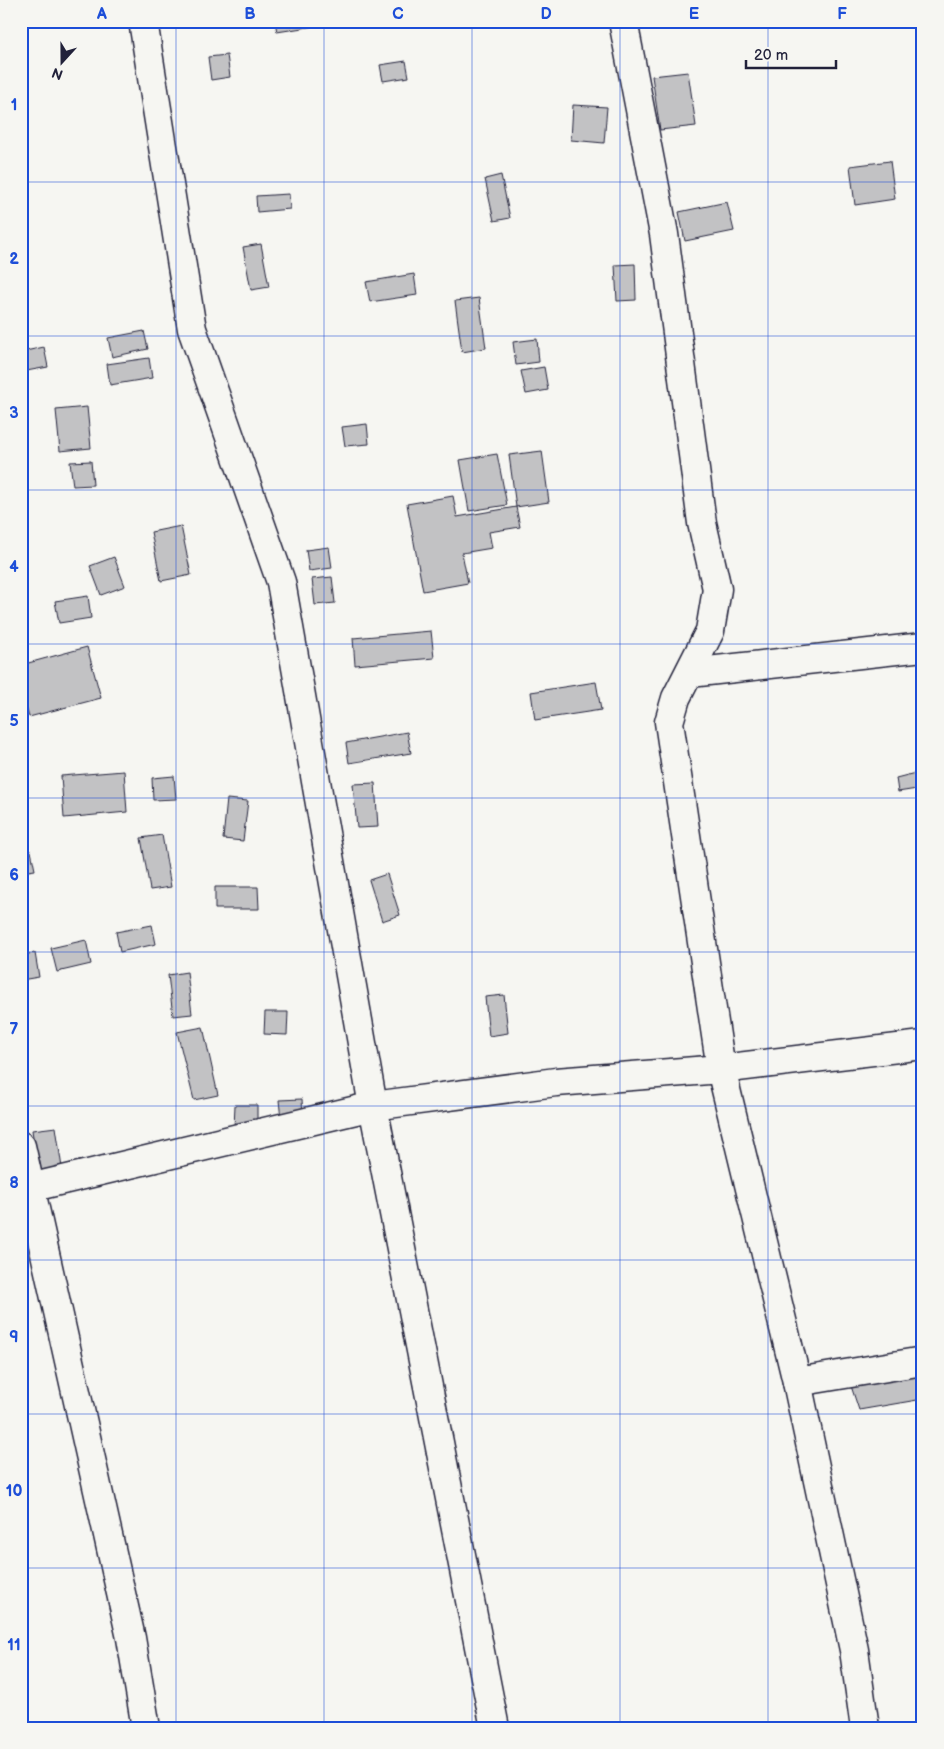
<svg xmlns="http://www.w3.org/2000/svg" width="944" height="1749" viewBox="0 0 944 1749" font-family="'Balsamiq Sans',sans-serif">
<rect width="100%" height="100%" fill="#f6f6f2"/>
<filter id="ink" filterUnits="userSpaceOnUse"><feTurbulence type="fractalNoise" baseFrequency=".02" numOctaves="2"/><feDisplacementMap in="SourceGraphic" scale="10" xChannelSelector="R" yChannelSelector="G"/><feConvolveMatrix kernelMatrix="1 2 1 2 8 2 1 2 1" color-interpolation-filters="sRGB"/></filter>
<g filter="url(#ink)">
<!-- building -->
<g fill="#c2c2c4" stroke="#22223b">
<path d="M275,21h72l-70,11z"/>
<path d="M227,55l3,22 -19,3 -3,-23z"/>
<path d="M406,61l3,16 -26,4 -3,-16z"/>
<path d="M688,72l8,54 -36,4 -8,-54z"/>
<path d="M573,105l34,2 -3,36 -33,-3z"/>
<path d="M890,161l5,38 -40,6 -5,-39z"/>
<path d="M501,175l9,43 -16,3 -9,-42z"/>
<path d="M289,194l1,15 -33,3 -1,-16z"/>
<path d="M727,202l7,29 -49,10 -6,-29z"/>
<path d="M261,244l8,43 -18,3 -8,-43z"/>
<path d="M635,264l1,36 -19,1 -2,-36z"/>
<path d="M414,274l3,21 -47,7 -4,-20z"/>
<path d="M479,298l7,50 -24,4 -7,-51z"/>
<path d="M144,331l4,18 -36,8 -4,-19z"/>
<path d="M537,339l2,23 -23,3 -3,-23z"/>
<path d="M44,347l4,20 -27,5v-20z"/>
<path d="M149,358l3,20 -42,7 -3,-21z"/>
<path d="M544,367l4,23 -22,4 -5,-23z"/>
<path d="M87,407l4,41 -31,3 -4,-41z"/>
<path d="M367,424l2,20 -24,2 -3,-19z"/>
<path d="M542,451l7,51 -33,5 -7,-52z"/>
<path d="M497,454l10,51 -38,6 -9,-51z"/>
<path d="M91,461l2,24 -20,1 -3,-24z"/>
<path d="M453,496l4,21 59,-10 4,20 -31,5 3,16 -30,5 6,30 -45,8 -16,-87z"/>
<path d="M181,526l10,49 -30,6 -10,-49z"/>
<path d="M329,547l3,21 -23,3 -3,-21z"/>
<path d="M114,557l11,29 -24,9 -11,-29z"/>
<path d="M332,577l3,26 -20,2 -3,-26z"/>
<path d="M88,596l3,22 -32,5 -4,-22z"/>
<path d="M431,631l3,27 -79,7 -2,-27z"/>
<path d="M87,647l14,51 -72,19 -8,-27v-25z"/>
<path d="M596,682l5,28 -66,10 -4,-28z"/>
<path d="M407,732l4,21 -62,10 -3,-20z"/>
<path d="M124,771l3,41 -63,6 -3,-42z"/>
<path d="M923,771v17l-25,4 -2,-14z"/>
<path d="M174,776l2,23 -23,1 -1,-22z"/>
<path d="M375,783l3,44 -21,1 -4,-44z"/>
<path d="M227,799l21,2 -5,40 -20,-2z"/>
<path d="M162,835l9,52 -21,3 -9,-52z"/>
<path d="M31,851l4,19 -14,2v-20z"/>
<path d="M387,874l13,41 -18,6 -13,-41z"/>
<path d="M215,887h43l1,22h-44z"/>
<path d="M152,925l4,19 -36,8 -4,-20z"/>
<path d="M86,940l5,24 -34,8 -6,-24z"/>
<path d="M35,953l4,24 -18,3v-25z"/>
<path d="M187,972l5,42 -19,2 -5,-41z"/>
<path d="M504,995l4,38 -19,3 -4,-39z"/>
<path d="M265,1012h23l-1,23 -23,-1z"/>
<path d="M203,1027l15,68 -24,5 -17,-68z"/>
<path d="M302,1099l1,19 -22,1 -2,-19z"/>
<path d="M235,1105h22v23h-23z"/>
<path d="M56,1127l6,41 -24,3 -6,-41z"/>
<path d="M923,1368v31l-64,11 -9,-27z"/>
</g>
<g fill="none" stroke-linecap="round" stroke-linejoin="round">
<!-- street casing -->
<g stroke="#22223b" stroke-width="31">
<g id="street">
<path d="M143,21l49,308 89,253 92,524 122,622"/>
<path d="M623,21l41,213 38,289 15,66 -7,42 -34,67 -7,24 52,347 76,313 57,268 11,78"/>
<path d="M690,673l233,-26"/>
<path d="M21,1146l110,492 15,90"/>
<path d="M21,1190l352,-84 183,-24 165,-13 202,-24"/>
<path d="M797,1382l126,-21"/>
</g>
</g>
<!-- street -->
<use href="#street" stroke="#f6f6f2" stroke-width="28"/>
</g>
</g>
<!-- grid -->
<path fill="none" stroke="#1d4ed8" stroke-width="1" stroke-opacity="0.55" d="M176,21v1707M324,21v1707M472,21v1707M620,21v1707M768,21v1707M21,182h902M21,336h902M21,490h902M21,644h902M21,798h902M21,952h902M21,1106h902M21,1260h902M21,1414h902M21,1568h902"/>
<!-- margin -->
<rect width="944" height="1749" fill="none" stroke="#f6f6f2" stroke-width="55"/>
<!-- north arrow -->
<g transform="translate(62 62) rotate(201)" stroke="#f6f6f2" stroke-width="4" paint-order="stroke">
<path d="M0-4L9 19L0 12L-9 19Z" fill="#22223b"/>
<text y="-8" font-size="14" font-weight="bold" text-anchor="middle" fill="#22223b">N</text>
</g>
<!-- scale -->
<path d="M746 60v8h90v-8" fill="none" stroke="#22223b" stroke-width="2.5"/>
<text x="754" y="60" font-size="15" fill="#22223b" stroke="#f6f6f2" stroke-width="4" paint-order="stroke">20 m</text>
<rect x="28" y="28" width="888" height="1694" fill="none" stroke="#1d4ed8" stroke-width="2"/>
<g font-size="16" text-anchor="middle" font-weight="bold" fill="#1d4ed8">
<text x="102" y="19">A</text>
<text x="250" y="19">B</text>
<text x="398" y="19">C</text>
<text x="546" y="19">D</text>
<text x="694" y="19">E</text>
<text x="842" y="19">F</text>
<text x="14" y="110">1</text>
<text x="14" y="264">2</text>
<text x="14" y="418">3</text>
<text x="14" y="572">4</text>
<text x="14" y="726">5</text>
<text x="14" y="880">6</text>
<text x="14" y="1034">7</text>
<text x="14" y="1188">8</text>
<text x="14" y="1342">9</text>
<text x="14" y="1496">10</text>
<text x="14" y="1650">11</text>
</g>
</svg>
